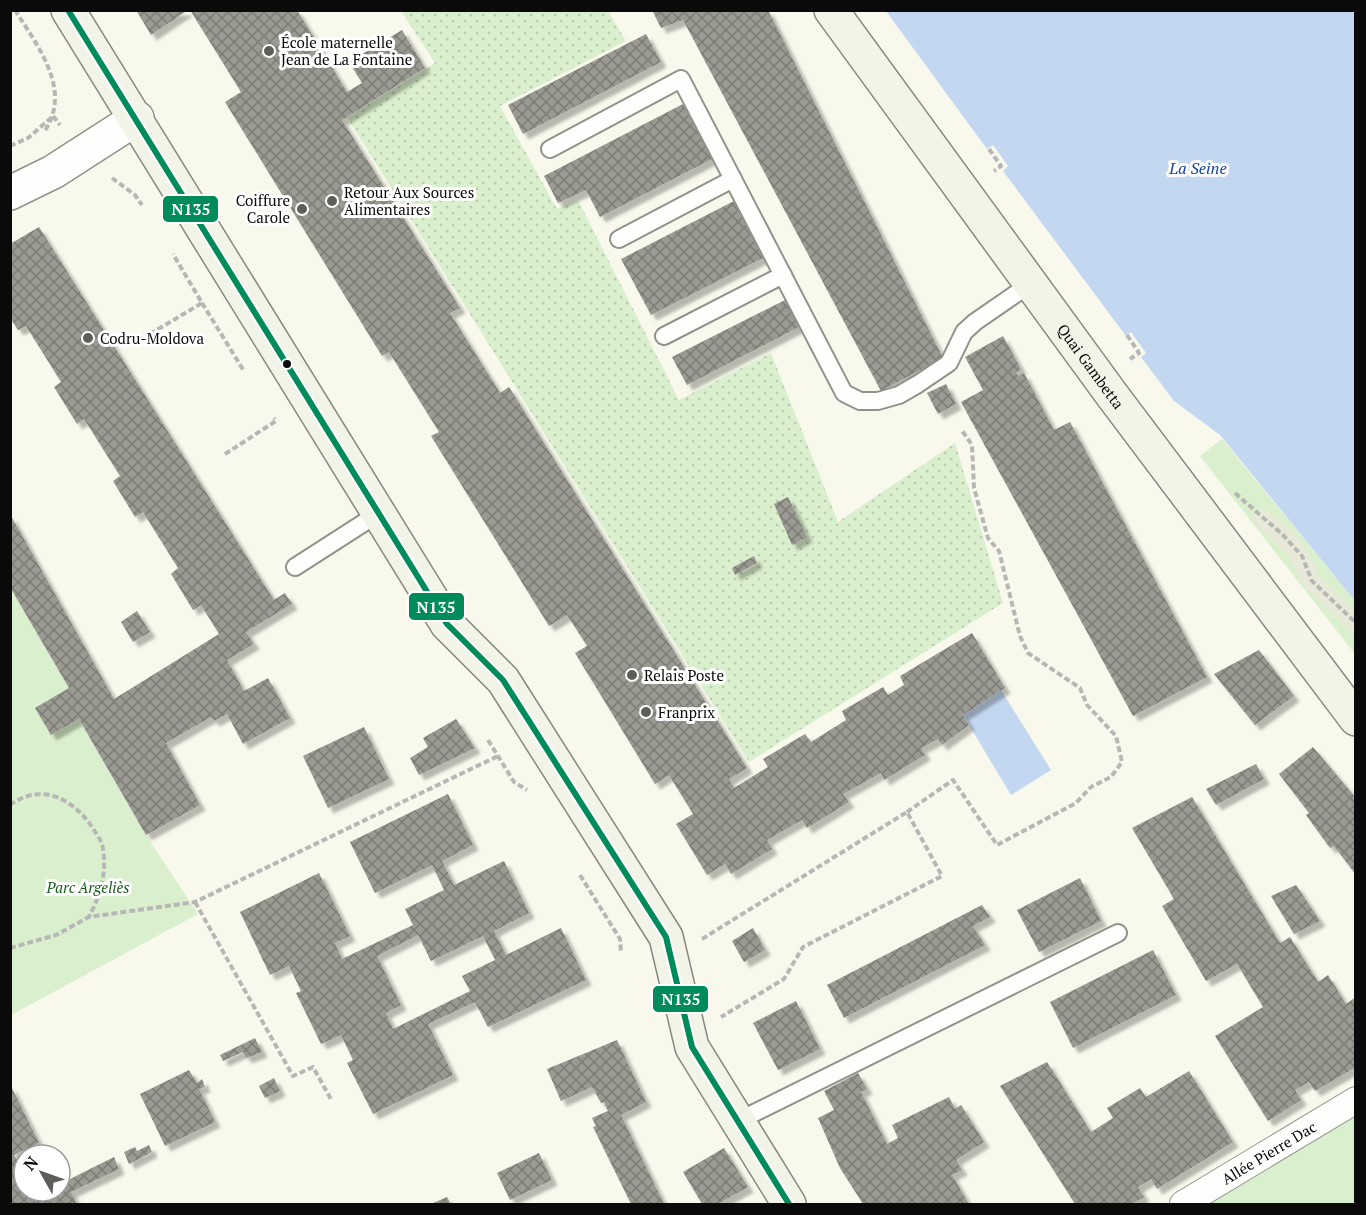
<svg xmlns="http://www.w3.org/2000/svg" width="1366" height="1215" viewBox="0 0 1366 1215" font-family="'PT Serif',serif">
<defs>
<pattern id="grass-dots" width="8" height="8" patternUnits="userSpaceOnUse" patternTransform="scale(1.5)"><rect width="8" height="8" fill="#daefcd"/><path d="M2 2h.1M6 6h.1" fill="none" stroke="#baccaf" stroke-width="1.8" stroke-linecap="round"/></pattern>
<pattern id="building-cross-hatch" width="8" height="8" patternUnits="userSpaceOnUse" patternTransform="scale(1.5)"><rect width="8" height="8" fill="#9a9a93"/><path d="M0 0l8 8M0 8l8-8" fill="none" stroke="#7c7c76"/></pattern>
<filter id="shadow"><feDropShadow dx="5.5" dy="5.5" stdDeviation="1.5" flood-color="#0004"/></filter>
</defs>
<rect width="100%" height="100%" fill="#f8f9ec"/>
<!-- grass -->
<path fill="url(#grass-dots)" d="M401,11h207l18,30 -126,65 57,103 21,-9 101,200 92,-47 67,169 117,-79 48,160 -254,159 -402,-645 88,-54z"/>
<!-- park -->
<g fill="#daefcd">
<path d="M1222,439l133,162v53l-155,-198z"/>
<path d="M10,587l59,101 -33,20 15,27 28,-16 67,116 52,79 -187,101z"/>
<path d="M1355,1114v90h-146z"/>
</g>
<!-- plaza -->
<path fill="#e8e9d9" d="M1262,508l31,24 15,20 11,24 36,35v25l-51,-50 -14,-29 -40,-40z"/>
<!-- water -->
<g fill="#c4d7f1">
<path d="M886,11h469v590l-135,-166 -46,-34 -33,-44 5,-4 -15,-21 -5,4 -123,-165 5,-5 -15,-21 -6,4z"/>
<path d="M1001,690l50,80 -40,25 -48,-80z"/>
</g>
<!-- building -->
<g fill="url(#building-cross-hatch)" fill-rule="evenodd" filter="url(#shadow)">
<path d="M136,10h52l-37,25z"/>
<path d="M190,10h107l50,82 15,-9 -13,-21 53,-32 23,38 -83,52 118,188 -10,5 50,80 9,-6 238,381 -18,11 5,9 34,-21 -5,-8 42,-25 6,8 35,-22 -4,-9 41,-24 5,8 16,-10 -4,-9 72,-43 33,55 -42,27 6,10 -27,20 -4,-6 -17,9 4,7 -41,25 -3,-7 -38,21 6,8 -42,26 -5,-8 -35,20 5,9 -41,25 -6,-10 -18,11 -31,-51 17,-10 -24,-39 -14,9 -80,-131 12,-7 -20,-31 -18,11 -118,-190 8,-4 -50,-80 -7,4 -157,-254 16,-10z"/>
<path d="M652,10h116l175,348 -62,33 -198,-371 -22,8z"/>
<path d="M646,34l15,28 -138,72 -15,-29z"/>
<path d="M683,104l29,55 -112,58 -14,-27 -28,13 -14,-27z"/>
<path d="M734,201l29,57 -112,57 -30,-56z"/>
<path d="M39,227l235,373 11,-7 7,11 -46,28 8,12 -27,16 17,31 24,-13 22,40 -47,26 -16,-30 -13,7 -3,-4 -45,26 34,62 -54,30 -67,-116 -28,16 -16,-27 34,-20 -59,-101v-73l104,185 105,-65 -18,-29 -8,5 -22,-36 7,-6 -35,-56 -8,5 -22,-36 7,-5 -36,-57 -7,5 -23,-37 7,-5 -35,-56 -8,4 -8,-12v-74z"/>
<path d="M785,300l14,27 -112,58 -15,-28z"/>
<path d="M1003,336l18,33 -5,4 2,3 6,-3 30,57 16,-8 137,255 -74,39 -172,-314 22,-12 -18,-33z"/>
<path d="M946,384l10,20 -18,10 -11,-21z"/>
<path d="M788,497l19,40 -15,8 -18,-41z"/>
<path d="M754,556l3,7 -22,12 -3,-7z"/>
<path d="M137,611l13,21 -17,10 -12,-20z"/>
<path d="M1259,650l35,46 -39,29 -41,-51z"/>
<path d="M456,719l19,29 -56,27 -9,-17 18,-11 -5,-9z"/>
<path d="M364,727l25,52 -61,29 -25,-52z"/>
<path d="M1313,747l43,51v77l-22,-29 -4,2 -24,-33 3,-2 -30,-39z"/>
<path d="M1256,764l8,15 -48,26 -10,-16z"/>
<path d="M448,794l25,51 -31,16 12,24 50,-24 25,52 -35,18 12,24 55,-27 25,52 -98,47 -13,-25 -47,22 25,51 -80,39 -26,-51 6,-3 -12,-25 -20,9 -25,-51 5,-2 -12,-25 -19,9 -30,-63 79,-39 31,63 -15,7 7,16 71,-34 -8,-16 39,-19 -12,-25 -57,28 -25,-51zM418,935l13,26 52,-25 12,24 -33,16 8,15 -77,38 -7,-16 15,-8 -24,-49z"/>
<path d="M1192,797l88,146 10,-6 28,45 10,-7 18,29 10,-7v70l-41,24 -6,-9 -14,8 6,10 -33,21 -53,-85 48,-29 -26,-43 -31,17 -44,-75 12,-7 -42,-71z"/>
<path d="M1080,878l21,43 -62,31 -22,-42z"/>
<path d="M1296,885l24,36 -26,13 -23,-38z"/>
<path d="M982,905l8,12 -17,9 12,19 -141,73 -17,-33z"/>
<path d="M753,928l12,22 -21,12 -12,-21z"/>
<path d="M1153,950l23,45 -103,53 -23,-46z"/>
<path d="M796,1001l24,48 -42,21 -25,-47z"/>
<path d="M255,1038l7,14 -16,6 -3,-6 -20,9 -3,-6z"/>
<path d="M617,1040l29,62 -25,13 43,89h-33l-38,-77 3,-1 -4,-8 16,-7 -4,-9 -3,1 -9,-16 -31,14 -14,-32z"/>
<path d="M1047,1062l44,70 22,-14 -6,-10 33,-20 6,9 43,-26 44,71 -76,47 -6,-10 -13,8 6,10 -12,7h-57l-75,-118z"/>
<path d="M189,1070l8,13 5,-4 3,8 -6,2 16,33 -50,24 -25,-52z"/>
<path d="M858,1073l9,16 -6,3 26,52 11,-6 -6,-13 57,-28 6,12 6,-4 23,37 -28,18 6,10 -10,5 17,29h-106l-23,-36 -22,-50 16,-8 -10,-19z"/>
<path d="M274,1078l6,13 -15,7 -6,-12z"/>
<path d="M10,1084l29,59 -25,12 7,11 3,-1v26h8l3,7 14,-7h11v-5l12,-8 42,-21 5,12 -48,23 6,12h-67z"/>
<path d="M149,1145l3,7 -23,12 -5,-12 11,-5 2,4z"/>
<path d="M724,1148l24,39 -30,17h-16l-19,-32z"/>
<path d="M539,1153l13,27 -42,20 -13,-27z"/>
<path d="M447,1197l4,7h-20z"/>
</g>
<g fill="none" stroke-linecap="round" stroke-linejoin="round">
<!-- service casing -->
<g stroke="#91928c" stroke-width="20">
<g id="service">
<path d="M550,149l131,-70 163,314 16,8h18l21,-6 19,-11 31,-21 15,-31 11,-10 55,-38"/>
<path d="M619,239l114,-60"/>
<path d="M664,336l119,-61"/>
<path d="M295,567l84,-54"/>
<path d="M738,1121l380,-188"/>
</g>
</g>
<!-- pedestrian casing -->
<g stroke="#91928c" stroke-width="28">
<g id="pedestrian">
<path id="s1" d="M1183,1204l173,-104"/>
</g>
</g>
<!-- tertiary casing -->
<g stroke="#91928c" stroke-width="36">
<path id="tertiary" d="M10,193l43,-21 84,-54"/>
</g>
<!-- secondary casing -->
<g stroke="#888882" stroke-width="36">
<g id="secondary">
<path d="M68,10l379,614 56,56 163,257 26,110 97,157"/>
<path id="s2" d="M831,10l281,385 244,324"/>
</g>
</g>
<!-- path -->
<g stroke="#b7b7b5" stroke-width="4" stroke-dasharray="6 3" stroke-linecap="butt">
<path d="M15,10c23,37 58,80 29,122"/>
<path d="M53,116l7,9"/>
<path d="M10,146l18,-8 23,-20"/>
<path d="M989,149l12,17 -7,5"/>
<path d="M112,178l23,17 7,10"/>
<path d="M202,303l42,68"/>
<path d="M150,334l52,-31 -29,-49"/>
<path d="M1127,335l12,18 -9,6"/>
<path d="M225,454l51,-33 -2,-3"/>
<path d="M1235,493l48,42 19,21 10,25 44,42"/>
<path d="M488,740l26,42 13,8"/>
<path d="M10,805c30,-22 60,-8 80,19 5,8 12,16 13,25 4,24 -3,47 -14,68"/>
<path d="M907,812l46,-32 44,65 79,-42 15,-16 20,-10 11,-15 -6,-26 -29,-31 -7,-17 -52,-35 -8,-17 -21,-85 -11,-13 -14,-50 -2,-43 -11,-16"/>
<path d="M580,875l40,64 1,14"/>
<path d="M195,902l98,174 20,-9 19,34"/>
<path d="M702,939l205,-127 35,64 -139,71 -19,32 -63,38"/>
<path d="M10,948l46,-13 33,-18 106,-15 303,-146"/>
</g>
<!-- service -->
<use href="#service" stroke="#fefefc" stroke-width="16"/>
<!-- pedestrian -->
<use href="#pedestrian" stroke="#fefefc" stroke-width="26"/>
<!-- tertiary -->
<use href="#tertiary" stroke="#fefefc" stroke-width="33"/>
<!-- secondary -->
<use href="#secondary" stroke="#f2f4e7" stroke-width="33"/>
<!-- bus-1 casing -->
<g stroke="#fff" stroke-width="10">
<path id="bus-1" d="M68,10l379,614 56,56 163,257 26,110 97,157"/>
</g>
<!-- bus-1 -->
<use href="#bus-1" stroke="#008b5a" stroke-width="6"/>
</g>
<!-- markers -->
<g fill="#5d5e59" stroke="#fff" stroke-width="2">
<circle cx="269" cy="51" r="6"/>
<circle cx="332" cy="201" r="6"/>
<circle cx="302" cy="209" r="6"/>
<circle cx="88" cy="338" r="6"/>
<circle cx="632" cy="675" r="6"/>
<circle cx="646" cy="712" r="6"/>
</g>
<circle fill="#0a0a0a" stroke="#fff" stroke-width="2" cx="287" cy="364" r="5"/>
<g text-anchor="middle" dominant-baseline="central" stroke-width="6" stroke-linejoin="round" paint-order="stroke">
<!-- poi labels -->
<g font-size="15" fill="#0a0a0a" stroke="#fff" text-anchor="start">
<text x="281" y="42">École maternelle<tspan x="281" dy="17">Jean de La Fontaine</tspan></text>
<text x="344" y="192">Retour Aux Sources<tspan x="344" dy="17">Alimentaires</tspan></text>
<text x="290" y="200" text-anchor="end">Coiffure<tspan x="290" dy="17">Carole</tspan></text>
<text x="100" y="338">Codru-Moldova</text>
<text x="644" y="675">Relais Poste</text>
<text x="658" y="712">Franprix</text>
</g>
<!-- street labels -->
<g font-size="15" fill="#0a0a0a" stroke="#fff">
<text stroke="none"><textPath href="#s2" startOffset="441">Quai Gambetta</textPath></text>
<text stroke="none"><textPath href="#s1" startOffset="100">Allée Pierre Dac</textPath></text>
</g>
<!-- park labels -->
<g font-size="15" font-style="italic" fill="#1e5e21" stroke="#fff">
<text x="88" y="887">Parc Argeliès</text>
</g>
<!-- water labels -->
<g font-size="16" font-style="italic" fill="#194096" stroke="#fff">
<text x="1198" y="168">La Seine</text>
</g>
</g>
<g stroke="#fff" stroke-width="2">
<rect x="162" y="195" width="57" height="28" rx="6" fill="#008b5a"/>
<rect x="408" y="592" width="57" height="29" rx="6" fill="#008b5a"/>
<rect x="652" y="985" width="57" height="28" rx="6" fill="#008b5a"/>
</g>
<g font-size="16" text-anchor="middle" font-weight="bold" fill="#fff">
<text x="191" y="215">N135</text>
<text x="436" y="613">N135</text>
<text x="681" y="1005">N135</text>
</g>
<!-- border -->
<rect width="1366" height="1215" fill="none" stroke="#0a0a0a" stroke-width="24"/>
<!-- north arrow -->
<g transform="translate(42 1173) rotate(310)"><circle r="28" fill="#ffffff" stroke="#9d9d9d" stroke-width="1.5"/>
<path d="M0-4.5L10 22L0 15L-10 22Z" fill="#5d5e59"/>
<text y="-9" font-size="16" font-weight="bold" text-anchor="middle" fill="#0a0a0a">N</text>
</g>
</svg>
